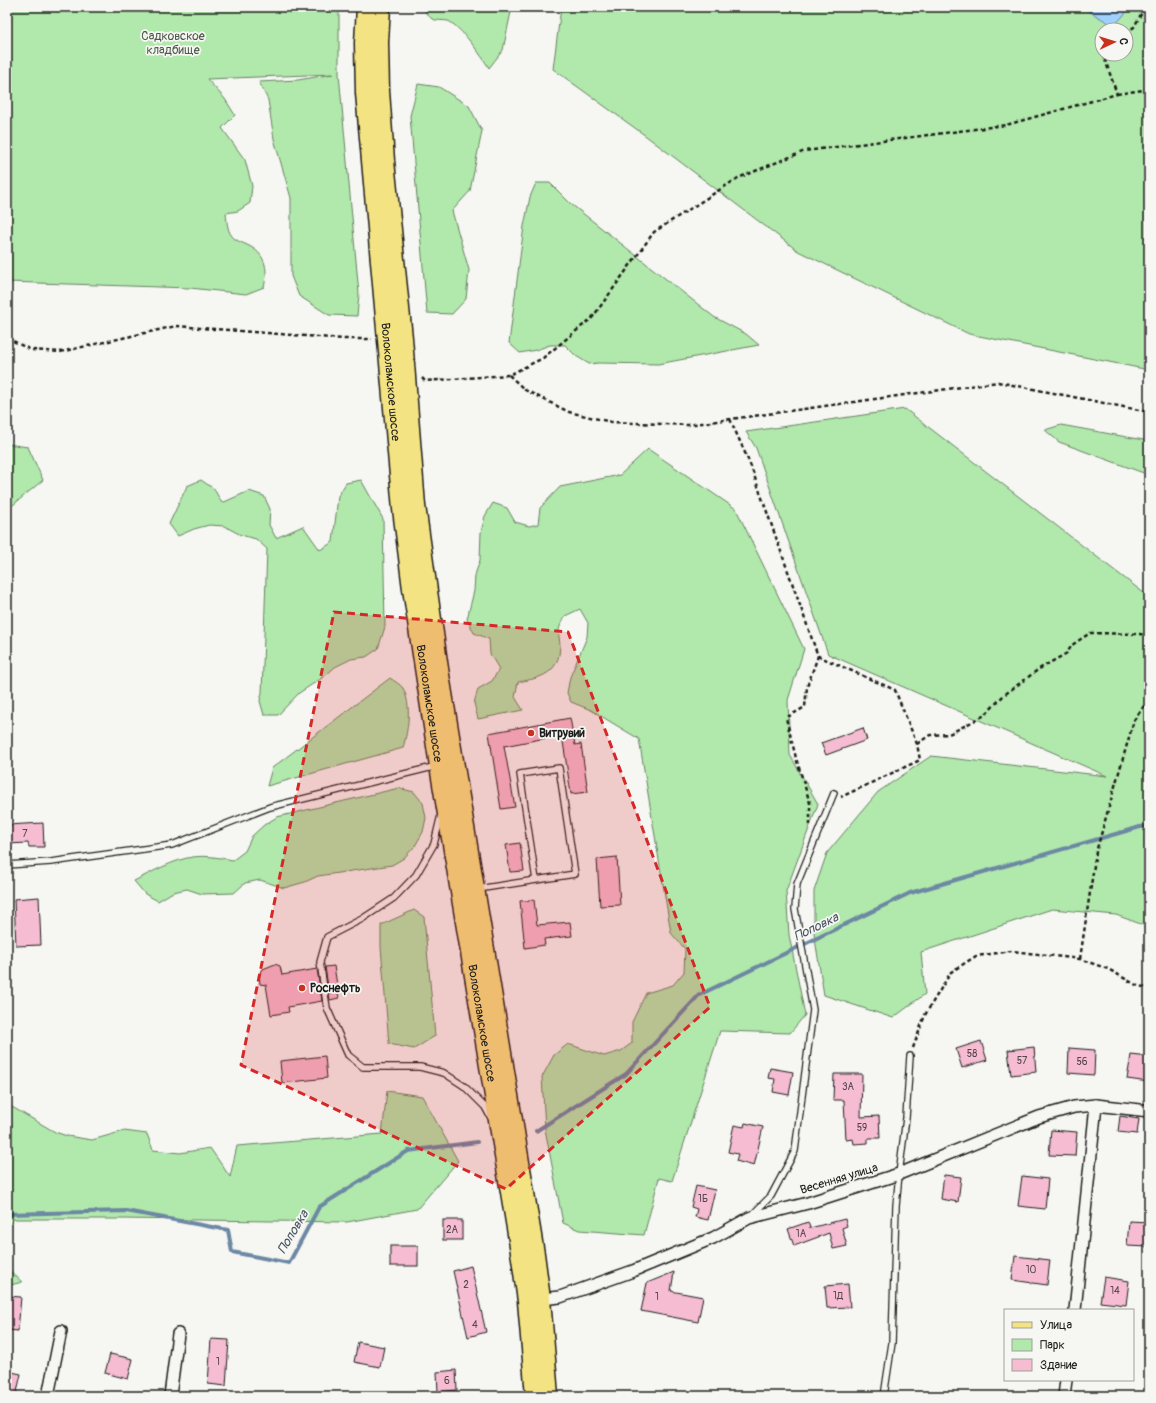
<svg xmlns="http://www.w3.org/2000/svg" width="1156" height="1403" viewBox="0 0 1156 1403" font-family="Pangolin,sans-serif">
<rect width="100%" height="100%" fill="#f6f6f2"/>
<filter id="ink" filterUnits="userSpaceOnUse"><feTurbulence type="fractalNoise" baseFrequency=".025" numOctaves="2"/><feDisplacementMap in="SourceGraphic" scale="8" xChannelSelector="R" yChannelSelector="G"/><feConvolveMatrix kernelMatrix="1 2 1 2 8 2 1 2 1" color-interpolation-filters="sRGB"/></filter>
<g filter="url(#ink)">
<!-- green -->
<g fill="#b1e8ab" stroke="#668264" fill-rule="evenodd">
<path d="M7,7h332v67l20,220 -2,22 -28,-1 -30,-19 -8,-20v-78l-17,-59 -6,-39 -9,-18 39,-2 35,-6 -126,5 18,20 10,16 -13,13 23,32 7,26 -2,17 -12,8 -12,2c1,9 1,20 9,26 4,3 11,5 16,8 16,9 17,25 13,40l-18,7 -56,-6 -183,-6z"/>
<path d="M422,7h90l-9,43 -14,18c-7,-12 -29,-42 -41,-47 -5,-1 -12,0 -16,-2 -4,-3 -7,-9 -10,-12z"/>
<path d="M561,7h524v2l45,1 1,-3h18v363l-180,-36 -171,-83 -152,-115 -93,-67zM1102,30h24v24h-24z"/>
<path d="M418,84l21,3 30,19 13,25 -12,60 -18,20 17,59 -3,29 -14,15 -25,-1 -17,-197z"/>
<path d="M536,183h14l21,21 143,113 32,17 13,11 -101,19 -60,-1 -9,1 -13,-8 -11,-11h-15l-14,5 -16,3 -11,-10 15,-117 6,-29z"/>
<path d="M905,409l244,188v330l-33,-12 -64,-6 -131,43 4,42 -32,24 -69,-23 -10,-62v-42l13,-38 51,-61 53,-36 176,20 -279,-122 -72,-206 -10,-16z"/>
<path d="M1061,425l88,16v34l-90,-33 -14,-12z"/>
<path d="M7,444l21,3 15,33 -36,30z"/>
<path d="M648,449l88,60 68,140 -16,51 2,55 28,49 -32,87 3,44 16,80 -15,18 -70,-2 -48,150 -13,-3 -15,57 -65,-5 -16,-7 -18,-94 -3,-52 12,-22 14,-11 36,12 17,-5 11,-8v-21l14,-29 27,-8 11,-13 1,-23 -14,-16 -32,-194 -48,-29 -20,-8 -4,-9 3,-16 17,-40 1,-14 -8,-14 -15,7c-2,4 -5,9 -6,14 -1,5 1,11 1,16 -1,28 -19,32 -42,36l-3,15 8,13 -45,9 -4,-16 4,-14 14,-8 7,-12 -9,-15 -1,-15 -15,-6 -7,-14 7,-28 1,-16 5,-15 1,-28 4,-16 8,-13 14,5 8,14 14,4 9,-2 2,-16 20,-21 60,-12z"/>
<path d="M201,480l13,9 8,14 27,-12 15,5 6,13 -1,16 7,13 27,-12 17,24 13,-8 5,-46 8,-13 15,-3 22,39 2,108 -7,22 -12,8 -15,2 -16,8 -10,9 -26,17 -21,22h-14l-4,-14 2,-8 5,-144 -11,-10 -15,-4 -17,-9 -15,-1 -15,4 -16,7 -9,-12 18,-38z"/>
<path d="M390,678c4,3 10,6 13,10 9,18 5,42 0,60l-136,38 5,-18z"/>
<path d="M399,788l15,4 9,11 3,15 -3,14 -8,14 -11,12 -12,7 -74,11 -13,6 -21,6 -24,-8 -15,3 -11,10 -32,1 -15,-5 -14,3 -15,9 -13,-7 -11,-13c16,-8 41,-22 59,-24 13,-2 27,1 40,3l12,-9 7,-15 12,-11 13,-8z"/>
<path d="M414,910l10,7 11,119 -21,13 -25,-5 -8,-97v-22z"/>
<path d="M387,1091l35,5 36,65 -41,48 -70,13 -225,-3h-108l-7,8v-117l5,-3 43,25 12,4 25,4 32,-9 23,3 6,16 27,3 30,-5 20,29 7,-31 145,-12z"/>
<path d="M7,1268l15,14 -15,4z"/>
</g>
<!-- water -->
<path fill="#a1d0fd" stroke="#6c88a3" d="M1085,7h46l-17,19 -29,-17z"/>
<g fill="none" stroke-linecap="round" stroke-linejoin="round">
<!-- stream -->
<g stroke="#6c88a3" stroke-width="4">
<path d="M536,1131l90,-57 73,-79 211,-102 230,-66 9,-1"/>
<path d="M7,1214l119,-3 102,19 4,22 57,11 30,-56 89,-56 69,-9"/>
</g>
</g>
<!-- building -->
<g fill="#f5bcd2" stroke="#1c1c1c">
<path d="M570,718l5,27 6,-1 7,48 -17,2 -9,-59 -58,11 11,61 -14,2 -12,-76z"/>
<path d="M863,728l4,12 -41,15 -5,-12z"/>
<path d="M43,823l1,24h-15l-1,-4 -21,1v-19z"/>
<path d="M520,843l4,28 -14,1 -4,-27z"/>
<path d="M617,857l3,48 -20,1 -3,-47z"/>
<path d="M39,897l2,48 -25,1 -2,-47z"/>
<path d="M534,900l3,25 33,-3 2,14 -28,3 1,6 -20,3 -5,-47z"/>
<path d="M275,964l5,2 2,9 35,-6 5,32 -34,6 1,5 -18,3 -5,-30 -6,-1 -1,-9 4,-6z"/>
<path d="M334,966l5,32 -9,2 -5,-33z"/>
<path d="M981,1041l6,19 -25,8 -6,-19z"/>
<path d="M1034,1047l2,25 -25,3 -3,-25z"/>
<path d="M1069,1048l26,2 -1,25 -26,-2z"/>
<path d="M1131,1055l18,2v25l-22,-3z"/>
<path d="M325,1056l2,22 -45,5 -2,-22z"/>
<path d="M770,1068l23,4 -4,23 -16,-3 2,-13 -7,-1z"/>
<path d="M834,1074h28l-1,43 18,-1 1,22h-12v5l-14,1 -1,-5 -7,1 -2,-40h-11z"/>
<path d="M1120,1116l19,3 -2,15 -19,-2z"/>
<path d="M745,1123l18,4 -9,39 -18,-5 2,-7 -10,-2 6,-27 10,2z"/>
<path d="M1051,1130l26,2 -2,24 -26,-1z"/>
<path d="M944,1175l17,2 -3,25 -17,-3z"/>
<path d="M1022,1176l26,3 -3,30 -27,-3z"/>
<path d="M696,1186l19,4 -7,30 -13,-3 2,-8 -6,-2z"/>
<path d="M845,1219l2,7 -5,2 5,18 -14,3 -4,-16 -35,13 -6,-17 20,-7 2,6z"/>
<rect x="443" y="1220" width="19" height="20"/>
<path d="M1129,1221l20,1v25l-22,-1z"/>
<rect x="390" y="1246" width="28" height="20"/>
<path d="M1015,1256l35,4 -3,25 -35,-5z"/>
<path d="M471,1266l15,66 -18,5 -15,-66z"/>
<path d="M674,1272l-3,19 32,6 -5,25 -57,-11 6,-28z"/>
<path d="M1104,1277l25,4 -3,24 -26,-3z"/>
<path d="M848,1284l2,23 -23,1 -2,-22z"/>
<path d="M7,1296l14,1 -3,34 -11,-1z"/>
<path d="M211,1339l18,1 -3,46 -18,-2z"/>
<path d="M358,1342l26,5 -4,20 -26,-5z"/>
<path d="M110,1354l23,5 -5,20 -23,-6z"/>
<path d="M456,1370l1,20 -19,2 -1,-20z"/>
<path d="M7,1371l14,3 -5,22h-9z"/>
</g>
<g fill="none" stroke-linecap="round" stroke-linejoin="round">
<!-- lane casing -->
<g stroke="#1c1c1c" stroke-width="8">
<g id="lane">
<path d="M441,815l-7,29 -18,31 -22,23 -32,21 -35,18 -7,25 7,46 21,47 15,12h57l24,6 20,13 21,21 6,11"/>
<path d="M7,865l44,-3 121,-17 98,-38 167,-41"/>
<path d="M478,889l97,-15 -16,-106 -39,6 16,106"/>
<path d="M751,1216l20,-20 24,-45 18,-141 -18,-101 2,-25 37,-91"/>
<path d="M884,1396l8,-53 4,-137 3,-32 7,-56 4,-62"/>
</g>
</g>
<!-- street casing -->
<g stroke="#1c1c1c" stroke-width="14">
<g id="street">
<path d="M541,1299l19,-2 73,-26 80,-33 36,-20 59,-15 91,-29 140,-57 35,-10 22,-2 53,6"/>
<path d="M1075,1310l21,-205"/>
<path d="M48,1396l13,-65"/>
<path d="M170,1396l8,-62"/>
<path d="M1064,1396l2,-16"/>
</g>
</g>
<!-- primary casing -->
<g stroke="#1c1c1c" stroke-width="21">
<g id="primary">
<path id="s1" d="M366,7l-2,36 1,50 37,416 10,80 27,177 82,492 6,43 8,95"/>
<path d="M381,7l-2,35 1,49 5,70 18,177 13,168 23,163 96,585 6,45 8,97"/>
</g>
</g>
<!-- path -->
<g stroke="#1c1c1c" stroke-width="2.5" stroke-dasharray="4 3" stroke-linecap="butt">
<path d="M1126,33l8,-6 11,-20"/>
<path d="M1117,94l32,-5"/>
<path d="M7,338l24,12 29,2 116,-26 168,13h28"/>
<path d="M509,375l16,15 44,22 42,10 77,3 310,-43 151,30"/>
<path d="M422,378l3,3 84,-6 34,-17 49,-40 62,-86 84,-54 67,-27 201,-26 111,-31 -14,-40"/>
<path d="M730,419l20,45 68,192 77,34 22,54 3,16 -79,37"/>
<path d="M917,744l13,-9 19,-1 36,-19 19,-20 35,-26 28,-16 5,-8 18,-12 50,1 9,2"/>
<path d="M810,825v-22l-14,-45 -10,-40 19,-11 2,-20 11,-31"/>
<path d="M1080,959l16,-107 38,-132 15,-21"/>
<path d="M913,1048l12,-33 26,-43 25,-16 36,-5 68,8 28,10 30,17 11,2"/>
</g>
<!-- lane -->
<use href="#lane" stroke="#f6f6f2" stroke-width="5.5"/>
<!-- street -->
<use href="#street" stroke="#f6f6f2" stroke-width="11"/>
<!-- primary -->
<use href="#primary" stroke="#f4e382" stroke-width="18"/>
</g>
</g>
<!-- marked area -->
<path fill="#d62828" fill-opacity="0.2" stroke="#d62828" stroke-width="3" stroke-dasharray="8 5" stroke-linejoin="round" d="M334,612l234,20 142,375 -204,182 -265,-124z"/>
<!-- markers -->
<g fill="#c8321e" stroke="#f6f6f2" stroke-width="1.5">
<circle cx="531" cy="733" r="4"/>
<circle cx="302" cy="988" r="4"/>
</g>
<g text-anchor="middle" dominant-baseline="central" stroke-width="3.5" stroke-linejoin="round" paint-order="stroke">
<!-- number labels -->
<g font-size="10" fill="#52444a">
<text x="25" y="834">7</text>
<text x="972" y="1054">58</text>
<text x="1022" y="1061">57</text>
<text x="1082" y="1062">56</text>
<text x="848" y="1087">3А</text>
<text x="862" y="1128">59</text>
<text x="703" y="1199">1Б</text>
<text x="452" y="1230">2А</text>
<text x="801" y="1234">1А</text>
<text x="1031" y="1270">10</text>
<text x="466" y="1285">2</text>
<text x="1115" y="1291">14</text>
<text x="838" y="1296">1Д</text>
<text x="657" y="1297">1</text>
<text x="475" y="1325">4</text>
<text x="218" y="1362">1</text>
<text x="447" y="1381">6</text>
</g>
<!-- park labels -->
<g font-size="12" fill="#495947" stroke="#f6f6f2">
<text x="173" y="36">Садковское<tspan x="173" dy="14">кладбище</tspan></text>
</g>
<!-- street labels -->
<g font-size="12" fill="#1c1c1c" stroke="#f6f6f2">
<text stroke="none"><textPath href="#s1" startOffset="376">Волоколамское шоссе</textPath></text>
<text stroke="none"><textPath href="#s1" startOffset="700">Волоколамское шоссе</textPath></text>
<text stroke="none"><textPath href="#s1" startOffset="1024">Волоколамское шоссе</textPath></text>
<text transform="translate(839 1179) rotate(-17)">Весенняя улица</text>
</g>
<!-- poi labels -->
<g font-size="12" font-weight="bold" fill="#1c1c1c" stroke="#f6f6f2" text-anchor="start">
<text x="539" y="733">Витрувий</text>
<text x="310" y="988">Роснефть</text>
</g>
<!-- water labels -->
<g font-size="13" font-style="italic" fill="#445260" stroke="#f6f6f2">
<text transform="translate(816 927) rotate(-26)">Поповка</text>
<text transform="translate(293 1232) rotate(-59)">Поповка</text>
</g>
</g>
<!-- margin -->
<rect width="1156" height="1403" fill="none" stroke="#f6f6f2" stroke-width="24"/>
<rect x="12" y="12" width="1132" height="1379" fill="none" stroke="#1c1c1c" stroke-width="1.5" filter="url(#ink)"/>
<!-- legend -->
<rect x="1004" y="1309" width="130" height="72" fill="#f6f6f2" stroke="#9f9f9c"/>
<rect x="1012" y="1322" width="20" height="6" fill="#f4e382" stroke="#9f9f9c"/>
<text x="1040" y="1329" font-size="12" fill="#1c1c1c">Улица</text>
<rect x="1012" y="1339" width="20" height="12" fill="#b1e8ab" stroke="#9f9f9c"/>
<text x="1040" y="1349" font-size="12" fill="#1c1c1c">Парк</text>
<rect x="1012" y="1359" width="20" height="12" fill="#f5bcd2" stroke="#9f9f9c"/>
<text x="1040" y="1369" font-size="12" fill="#1c1c1c">Здание</text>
<!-- north arrow -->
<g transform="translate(1114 42) rotate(86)"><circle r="19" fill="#f6f6f2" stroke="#9f9f9c"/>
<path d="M0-3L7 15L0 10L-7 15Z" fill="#c8321e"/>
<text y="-6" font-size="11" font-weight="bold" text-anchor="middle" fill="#1c1c1c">С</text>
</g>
</svg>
